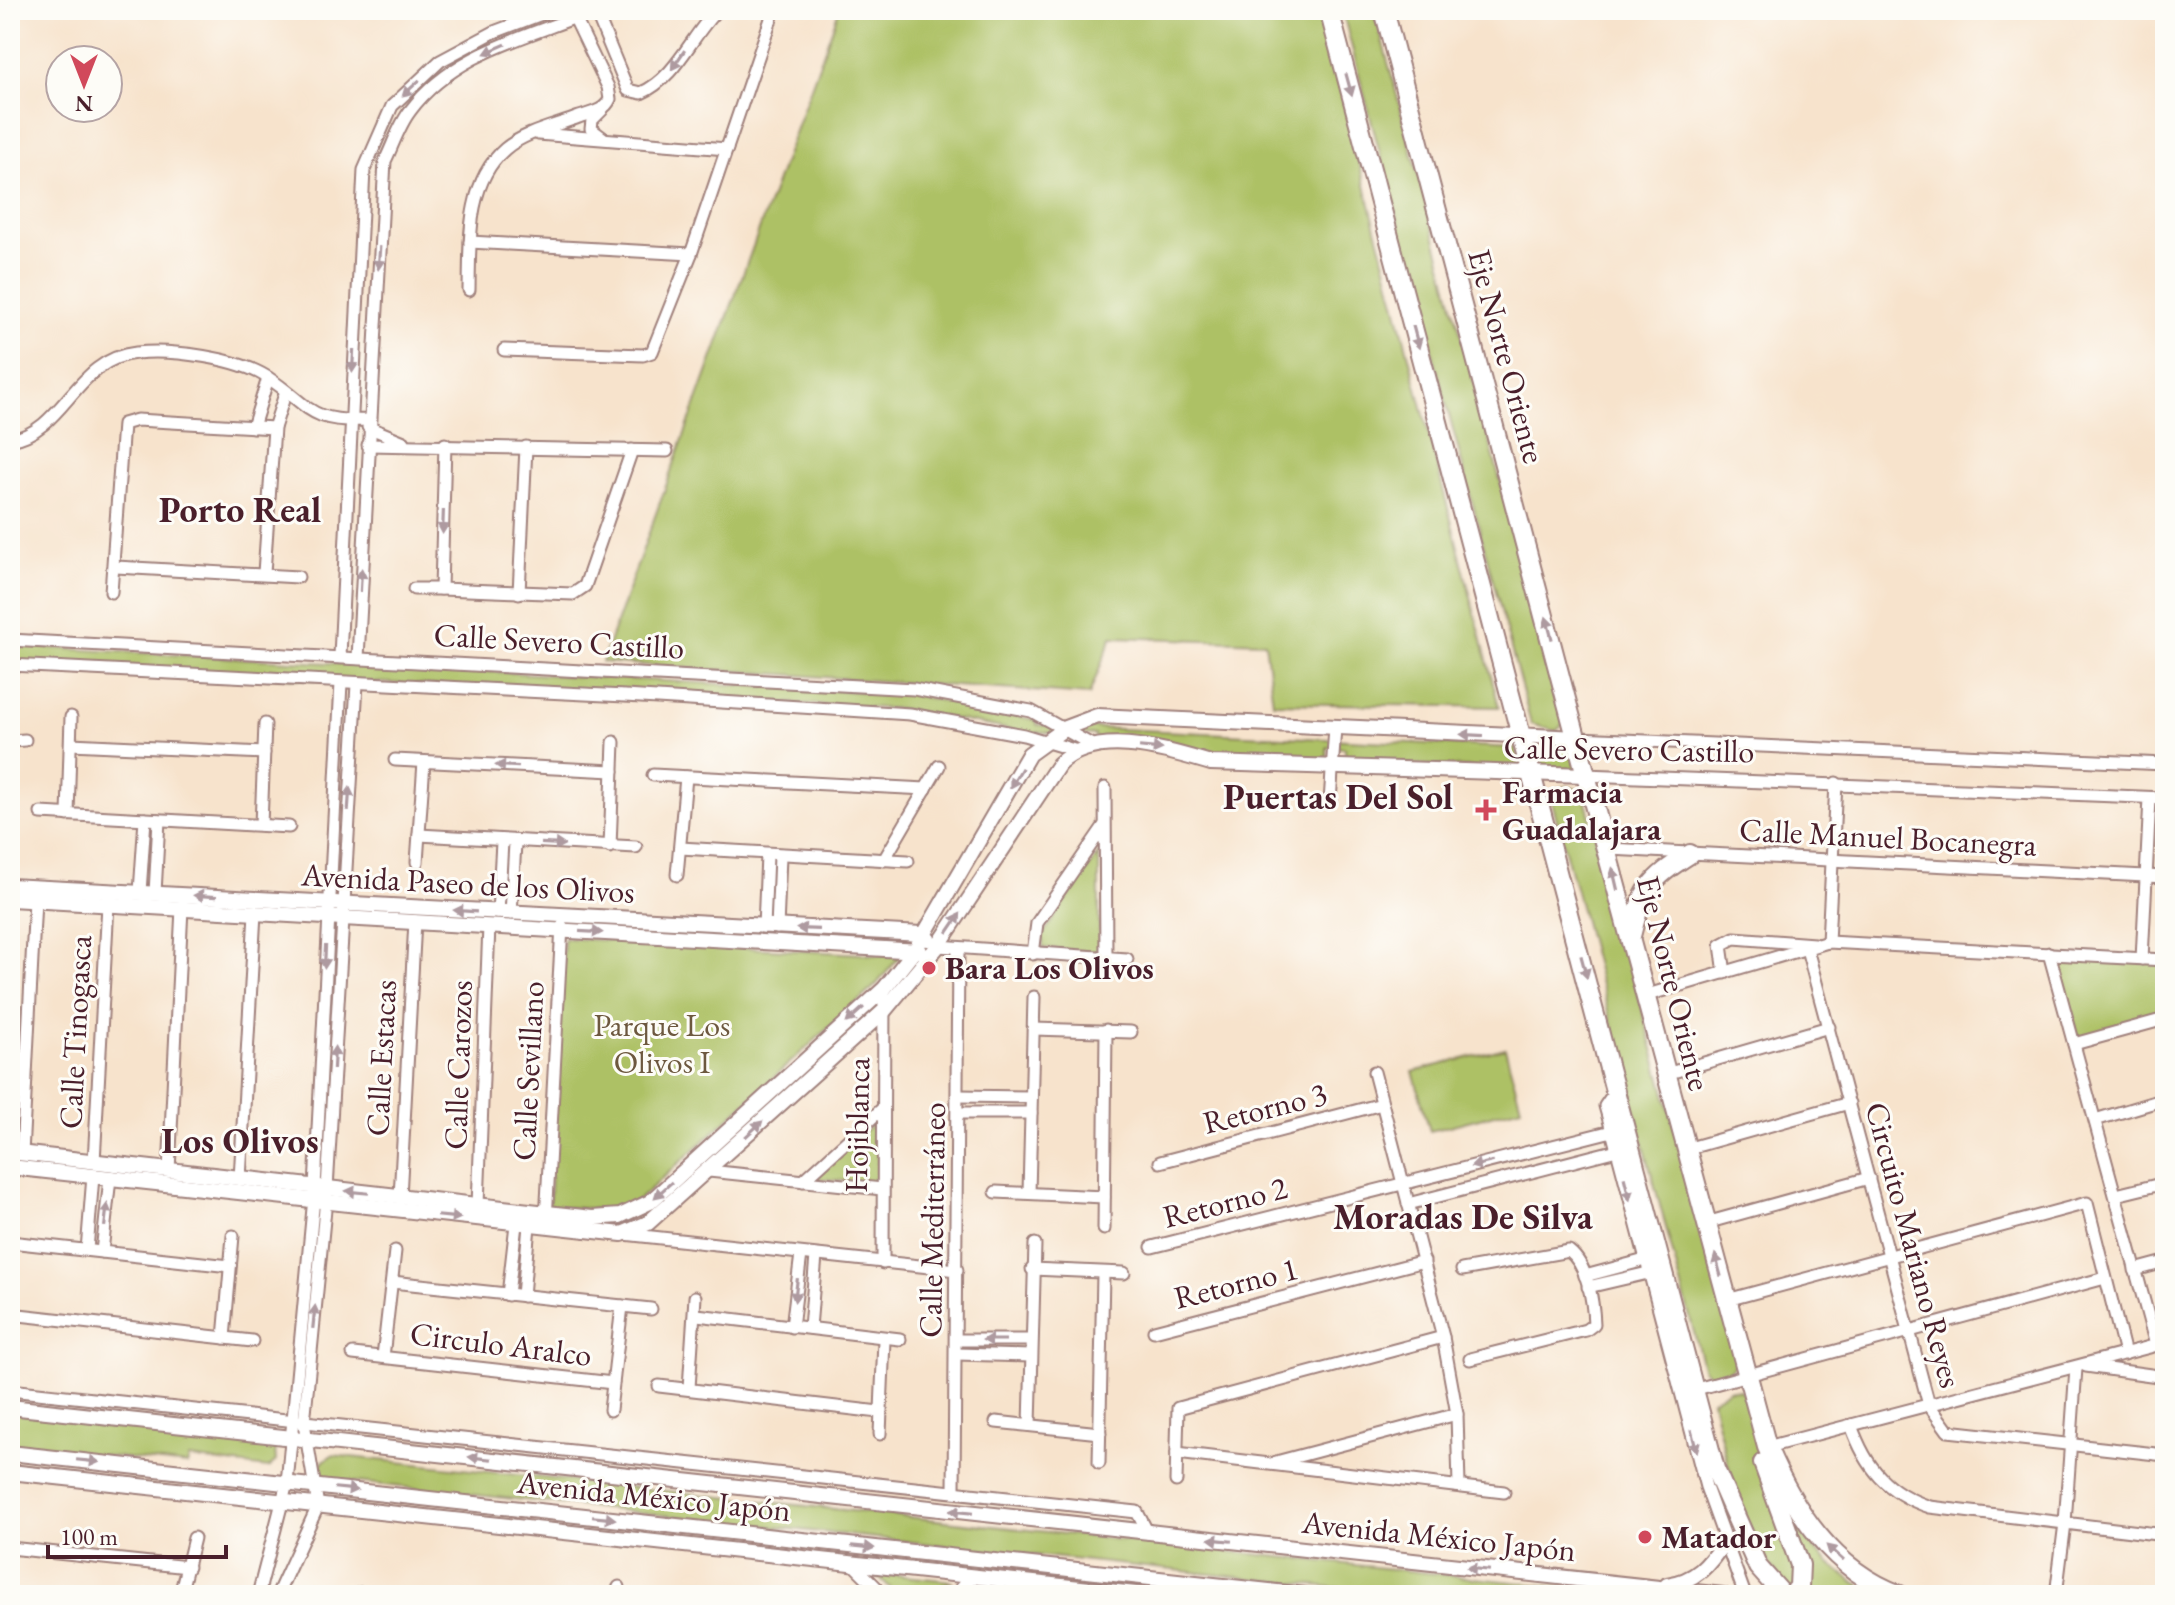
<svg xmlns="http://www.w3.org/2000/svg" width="2175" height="1605" viewBox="0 0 2175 1605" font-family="'EB Garamond',serif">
<rect width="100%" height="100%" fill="#fdfcf7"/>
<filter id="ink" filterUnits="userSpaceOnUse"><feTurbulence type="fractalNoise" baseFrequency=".0125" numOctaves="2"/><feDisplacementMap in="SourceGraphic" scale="16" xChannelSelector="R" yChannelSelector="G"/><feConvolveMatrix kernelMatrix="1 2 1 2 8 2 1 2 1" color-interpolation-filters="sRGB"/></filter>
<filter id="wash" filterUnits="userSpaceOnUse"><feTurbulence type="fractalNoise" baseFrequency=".006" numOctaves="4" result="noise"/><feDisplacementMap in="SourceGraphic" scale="32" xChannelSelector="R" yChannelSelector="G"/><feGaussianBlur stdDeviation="1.8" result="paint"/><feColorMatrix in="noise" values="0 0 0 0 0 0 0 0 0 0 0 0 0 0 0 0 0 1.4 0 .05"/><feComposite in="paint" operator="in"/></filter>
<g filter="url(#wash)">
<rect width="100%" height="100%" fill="#f7e3cc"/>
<!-- green -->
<g fill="#adc165" stroke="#7c7048" stroke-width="2">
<path d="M839,10h481l179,697 -226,-4 -8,-61 -153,-5 -23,58 -487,-33z"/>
<path d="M1342,10h32l191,713 -9,8 -25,-7z"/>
<path d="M10,646l898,48 128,26 1,5 479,23 4,22 -175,-9v-13l-18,-1v13l-113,-5 -50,-11 -68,-3 -1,-6 -57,-3 -1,3 -133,-26 -894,-45z"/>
<path d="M1548,742l24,4 3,22 -29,4 -8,-21z"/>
<path d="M1567,786l16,5 154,568c-4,12 -14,16 -26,17l-7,-6 -154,-576 4,-5z"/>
<path d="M1099,853v99l-56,-4v-14z"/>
<path d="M564,938l336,18 -24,29 -240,217 -25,8 -62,-4z"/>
<path d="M2056,957l109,7v51l-86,23z"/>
<path d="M1505,1048l16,59 -91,24 -17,-59z"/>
<path d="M879,1118l-2,66 -65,-6z"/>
<path d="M1729,1389l11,1 4,5c29,87 44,159 135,200h-86c-48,-53 -65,-126 -81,-195z"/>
<path d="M10,1413l256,27 9,8 1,13 -8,7 -79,-10 -2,7 -177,-20z"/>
<path d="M332,1455l1302,140h-229l-1077,-116 -8,-8 1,-8z"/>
<path d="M874,1573l79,8 -12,5 -6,9h-37z"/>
</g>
</g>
<g filter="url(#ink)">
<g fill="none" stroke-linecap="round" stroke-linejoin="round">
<!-- minor casing -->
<g stroke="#a0817c" stroke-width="15">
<g id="minor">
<path d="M595,10l33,80 13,3c35,-15 50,-57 76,-83"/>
<path d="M602,110l-10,10 -1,9 12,9"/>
<path d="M538,134l189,15"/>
<path d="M470,242l221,12"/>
<path d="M469,290c1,-47 -3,-107 36,-141 20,-17 51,-23 74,-32 12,-4 26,-6 31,-18l-2,-12 -37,-77"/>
<path d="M504,350l139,5 9,-3 39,-98 83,-244"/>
<path d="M253,427l15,-49"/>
<path d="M368,427l36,15"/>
<path d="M10,440c55,-9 65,-81 126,-87 36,-4 101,5 131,24 44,29 40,46 102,43"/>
<path d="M445,444l-4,145 132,5 12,-8 47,-136"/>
<path d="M368,445l299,6"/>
<path d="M116,567l182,10"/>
<path d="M264,573l10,-145 11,-34"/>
<path d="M414,589h27"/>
<path d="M111,592l12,-168 14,-4 137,8"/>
<path d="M519,593l7,-146"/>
<path d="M10,640l904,49 117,22 63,35"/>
<path d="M340,656l24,-486 28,-64 48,-45 54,-29 58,-22"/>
<path d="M358,658l27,-497c8,-16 14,-36 25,-50 44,-59 119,-74 184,-101"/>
<path d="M10,665l615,31 285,18 114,21 50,15"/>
<path d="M1578,738l587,26"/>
<path d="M10,741l15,-1"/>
<path d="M71,744l193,9"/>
<path d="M395,760l218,11"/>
<path d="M653,775l273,14"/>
<path d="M1586,775l579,23"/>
<path d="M1105,788l1,170"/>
<path d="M1330,802l5,-75"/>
<path d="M41,813l248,14"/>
<path d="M68,815l3,-98"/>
<path d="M261,825l4,-101"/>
<path d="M419,835l217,12"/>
<path d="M610,847l4,-105"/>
<path d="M680,848l228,13"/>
<path d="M1609,849l556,28"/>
<path d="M884,860l55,-94"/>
<path d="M417,862l7,-100"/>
<path d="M677,875l9,-98"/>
<path d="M140,892l5,-73"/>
<path d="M155,893l4,-73"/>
<path d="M498,913l4,-71"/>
<path d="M511,914l4,-71"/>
<path d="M764,927l3,-72"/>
<path d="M777,928l3,-72"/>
<path d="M1828,942l8,-159"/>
<path d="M938,946l189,13"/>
<path d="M1807,949l122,456 19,26 217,24"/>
<path d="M2049,953l107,392"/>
<path d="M1033,954l4,-31 67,-97"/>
<path d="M2142,959l8,-161"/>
<path d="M1725,973l-4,-28 13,-7 80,6"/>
<path d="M1644,996l184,-54 337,18"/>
<path d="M1034,1029l97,3"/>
<path d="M2074,1044l91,-25"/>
<path d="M1374,1072l69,265 14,77 2,72"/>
<path d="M1666,1074l163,-47"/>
<path d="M1616,1090l-11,16 7,25 94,356 39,108"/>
<path d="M959,1096l72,1"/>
<path d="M959,1113h72"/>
<path d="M2095,1120l70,-21"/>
<path d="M1686,1149l163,-46"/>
<path d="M22,1154l13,-254"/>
<path d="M94,1162l14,-258"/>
<path d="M1160,1162l222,-58"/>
<path d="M169,1171l13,-263"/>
<path d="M709,1171l173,18"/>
<path d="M240,1179l15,-266"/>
<path d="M803,1181l80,-73"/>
<path d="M996,1192l108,5"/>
<path d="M1029,1193l5,-196"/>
<path d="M2116,1195l49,-12"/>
<path d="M400,1197l15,-276"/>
<path d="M1408,1204l209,-54"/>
<path d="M478,1205l11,-279"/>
<path d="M546,1220l16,-294"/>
<path d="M1706,1223l163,-45"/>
<path d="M1104,1229l2,-199"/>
<path d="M624,1234l333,36"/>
<path d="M10,1242l220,24"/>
<path d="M1152,1247l460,-116"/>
<path d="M87,1250l6,-74"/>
<path d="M102,1252l8,-74"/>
<path d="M883,1263l1,-274"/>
<path d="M1032,1269l92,4"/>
<path d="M1462,1270l107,-19c19,15 24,50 25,73l-8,6 -116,29"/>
<path d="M2135,1270l30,-8"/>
<path d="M1585,1276l60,-16"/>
<path d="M392,1282l259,27"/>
<path d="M1588,1287l60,-14"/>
<path d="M508,1295l8,-71"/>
<path d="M523,1296l6,-71"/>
<path d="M1727,1300l360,-97 38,151"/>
<path d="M10,1314l242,27"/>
<path d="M697,1315l203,24"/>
<path d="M792,1327l9,-73"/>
<path d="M810,1328l6,-72"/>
<path d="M1154,1331l270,-70"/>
<path d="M224,1338l9,-102"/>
<path d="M957,1340h74"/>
<path d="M353,1354l260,29"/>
<path d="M957,1354l73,2"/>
<path d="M383,1357l12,-106"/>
<path d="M2086,1366l79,11"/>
<path d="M659,1386l220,26"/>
<path d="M689,1388l6,-91"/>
<path d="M10,1390l1127,122 11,21"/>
<path d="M1689,1391l416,-113"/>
<path d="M610,1410l12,-104"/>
<path d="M996,1422l104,11"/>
<path d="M1030,1425l5,-181"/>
<path d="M1851,1425c15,43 36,68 79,82l235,28"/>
<path d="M880,1434l4,-94"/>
<path d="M1767,1447l398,-104"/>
<path d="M1177,1453l327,39"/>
<path d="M1276,1462l181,-48"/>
<path d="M1099,1463l4,-189"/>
<path d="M1176,1481l2,-73 265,-71"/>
<path d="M954,1491l4,-541"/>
<path d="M10,1548l178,19"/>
<path d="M855,1566l29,29"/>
<path d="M180,1595l14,-57"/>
<path d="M258,1595l29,-112 28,-296 26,-504"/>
<path d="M277,1595l41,-89 -14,-83 23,-234 30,-505"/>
<path d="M359,1595l1,-2"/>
<path d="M616,1595l3,-8"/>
<path d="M955,1595l15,-16"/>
<path d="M2056,1595l9,-72 11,-155"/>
</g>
</g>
<!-- tertiary casing -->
<g stroke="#a0817c" stroke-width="18">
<g id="tertiary">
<path d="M10,886l912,48 6,5"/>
<path d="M10,899l910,52"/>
<path d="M10,1152l582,66 28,-2 30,-14 234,-213 31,-39 114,-196 36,-26 32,-12 481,22"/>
<path d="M10,1167l612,67 26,-11 236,-212 54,-65 121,-182c38,-36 106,-14 152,-1l375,12"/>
<path d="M10,1407l1713,188"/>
<path d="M10,1453l1295,142"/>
<path d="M10,1472l1135,123"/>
<path d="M1667,1585c29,-4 42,-20 57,-43"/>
</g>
</g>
<!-- primary casing -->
<g stroke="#a0817c" stroke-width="22">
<g id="primary">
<path d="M1329,10l386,1459 43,98 25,28"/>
<path d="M1384,10l202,765 181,672c27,63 65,123 133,148"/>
<path d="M1631,936c12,-48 18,-56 59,-82"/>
<path d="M1763,1463l37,102 -1,22 -7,8"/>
</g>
</g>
<!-- minor -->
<use href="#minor" stroke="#fff" stroke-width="11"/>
<!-- tertiary -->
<use href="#tertiary" stroke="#fff" stroke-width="14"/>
<!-- primary -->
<use href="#primary" stroke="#fff" stroke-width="18"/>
</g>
<!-- one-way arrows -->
<defs><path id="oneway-solid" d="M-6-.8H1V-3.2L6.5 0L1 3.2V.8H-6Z" transform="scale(2)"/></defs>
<g fill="#ae9aa0">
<use href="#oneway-solid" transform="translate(495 49) rotate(156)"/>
<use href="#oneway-solid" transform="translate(678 60) rotate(124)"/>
<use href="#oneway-solid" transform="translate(1349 85) rotate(75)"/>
<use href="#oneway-solid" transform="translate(411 88) rotate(137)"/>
<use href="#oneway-solid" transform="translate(379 258) rotate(94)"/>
<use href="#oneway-solid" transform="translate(1416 337) rotate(75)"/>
<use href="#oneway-solid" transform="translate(353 361) rotate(93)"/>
<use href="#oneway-solid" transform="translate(443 522) rotate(92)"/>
<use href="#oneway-solid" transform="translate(361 580) rotate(-87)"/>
<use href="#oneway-solid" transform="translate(1549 628) rotate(-105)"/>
<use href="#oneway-solid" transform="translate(1472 735) rotate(-177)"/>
<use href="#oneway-solid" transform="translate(1151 748) rotate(6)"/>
<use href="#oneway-solid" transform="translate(507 766) rotate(-177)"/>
<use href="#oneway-solid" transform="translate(1016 778) rotate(121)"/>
<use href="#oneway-solid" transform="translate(349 799) rotate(-86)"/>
<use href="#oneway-solid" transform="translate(553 844) rotate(3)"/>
<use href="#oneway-solid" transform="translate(1615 879) rotate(-103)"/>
<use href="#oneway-solid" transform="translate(205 896) rotate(-177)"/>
<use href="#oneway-solid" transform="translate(465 911) rotate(-176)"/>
<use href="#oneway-solid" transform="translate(954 923) rotate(-56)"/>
<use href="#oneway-solid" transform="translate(808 929) rotate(-178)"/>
<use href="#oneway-solid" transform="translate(591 932) rotate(3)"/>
<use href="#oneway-solid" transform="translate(325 957) rotate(93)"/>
<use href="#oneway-solid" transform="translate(1584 967) rotate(75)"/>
<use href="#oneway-solid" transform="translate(855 1015) rotate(138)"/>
<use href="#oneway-solid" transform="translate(334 1058) rotate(-87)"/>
<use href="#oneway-solid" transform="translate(754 1129) rotate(-43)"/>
<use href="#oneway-solid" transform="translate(1482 1164) rotate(166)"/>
<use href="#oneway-solid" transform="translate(1627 1189) rotate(76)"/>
<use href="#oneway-solid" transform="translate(663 1190) rotate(138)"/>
<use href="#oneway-solid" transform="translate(357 1192) rotate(-174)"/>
<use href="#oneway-solid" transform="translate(106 1215) rotate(-83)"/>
<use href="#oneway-solid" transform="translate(449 1217) rotate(6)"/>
<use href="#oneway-solid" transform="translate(1718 1265) rotate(-105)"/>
<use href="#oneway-solid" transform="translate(796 1290) rotate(97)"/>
<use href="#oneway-solid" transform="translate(314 1317) rotate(-84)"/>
<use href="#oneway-solid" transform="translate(994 1340) rotate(180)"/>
<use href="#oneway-solid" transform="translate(1694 1441) rotate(75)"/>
<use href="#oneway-solid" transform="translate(480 1458) rotate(-174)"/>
<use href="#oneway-solid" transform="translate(88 1461) rotate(6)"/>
<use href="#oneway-solid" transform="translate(346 1489) rotate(6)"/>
<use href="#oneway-solid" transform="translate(961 1512) rotate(-174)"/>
<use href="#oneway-solid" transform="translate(604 1518) rotate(6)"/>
<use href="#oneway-solid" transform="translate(1220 1540) rotate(-174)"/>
<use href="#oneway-solid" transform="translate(863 1547) rotate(6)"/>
<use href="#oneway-solid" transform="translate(1835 1553) rotate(-138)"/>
<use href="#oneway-solid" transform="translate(1478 1569) rotate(-174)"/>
</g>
</g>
<!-- markers -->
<g fill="#d1495b" stroke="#fdfcf7" stroke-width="3">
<path d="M1482 798h8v8h8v8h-8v8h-8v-8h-8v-8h8z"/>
<circle cx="929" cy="968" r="8"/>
<circle cx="1645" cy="1537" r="8"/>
</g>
<g text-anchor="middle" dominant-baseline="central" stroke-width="6" stroke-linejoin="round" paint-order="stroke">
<!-- street labels -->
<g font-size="32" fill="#4a1f2b" stroke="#fdfcf7">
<text transform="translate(1507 356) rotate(75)">Eje Norte Oriente</text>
<text transform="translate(559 641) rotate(3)">Calle Severo Castillo</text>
<text transform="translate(1629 749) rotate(1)">Calle Severo Castillo</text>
<text transform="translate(1888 837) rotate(3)">Calle Manuel Bocanegra</text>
<text transform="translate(468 883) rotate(3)">Avenida Paseo de los Olivos</text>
<text transform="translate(1674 983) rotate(76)">Eje Norte Oriente</text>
<text transform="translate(75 1032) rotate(-87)">Calle Tinogasca</text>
<text transform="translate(381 1058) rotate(-87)">Calle Estacas</text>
<text transform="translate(458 1065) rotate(-88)">Calle Carozos</text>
<text transform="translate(528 1071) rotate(-87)">Calle Sevillano</text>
<text transform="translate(1265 1108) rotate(-14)">Retorno 3</text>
<text transform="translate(857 1125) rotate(-89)">Hojiblanca</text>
<text transform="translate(1225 1202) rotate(-14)">Retorno 2</text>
<text transform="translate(932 1220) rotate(-89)">Calle Mediterráneo</text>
<text transform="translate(1914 1245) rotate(75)">Circuito Mariano Reyes</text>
<text transform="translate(1236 1283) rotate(-14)">Retorno 1</text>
<text transform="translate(501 1344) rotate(7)">Circulo Aralco</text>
<text transform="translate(654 1496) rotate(6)">Avenida México Japón</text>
<text transform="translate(1439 1536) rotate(6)">Avenida México Japón</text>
</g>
<!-- poi labels -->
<g font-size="32" font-weight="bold" fill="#4a1f2b" stroke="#fdfcf7" text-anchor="start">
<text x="1502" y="792">Farmacia<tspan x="1502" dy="37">Guadalajara</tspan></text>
<text x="945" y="968">Bara Los Olivos</text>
<text x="1661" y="1537">Matador</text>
</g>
<!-- park labels -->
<g font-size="32" fill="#6d583f" stroke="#fdfcf7">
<text x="662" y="1025">Parque Los<tspan x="662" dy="37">Olivos I</tspan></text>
</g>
<!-- quarter labels -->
<g font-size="36" font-weight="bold" fill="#4a1f2b" stroke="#fdfcf7">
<text x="240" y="509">Porto Real</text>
<text x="1338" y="796">Puertas Del Sol</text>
<text x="240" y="1140">Los Olivos</text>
<text x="1463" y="1216">Moradas De Silva</text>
</g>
</g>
<!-- margin -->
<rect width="2175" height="1605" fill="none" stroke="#fdfcf7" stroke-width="40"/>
<!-- north arrow -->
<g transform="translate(84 84) rotate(180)"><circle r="38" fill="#fdfcf7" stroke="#b5a4a5" stroke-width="2"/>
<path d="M0-6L14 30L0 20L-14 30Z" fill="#d1495b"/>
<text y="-12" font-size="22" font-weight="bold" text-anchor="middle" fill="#4a1f2b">N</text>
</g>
<!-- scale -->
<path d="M48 1545v12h178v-12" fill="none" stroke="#4a1f2b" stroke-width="4"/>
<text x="60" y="1545" font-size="24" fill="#4a1f2b" stroke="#fdfcf7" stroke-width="6" paint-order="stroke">100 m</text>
</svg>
